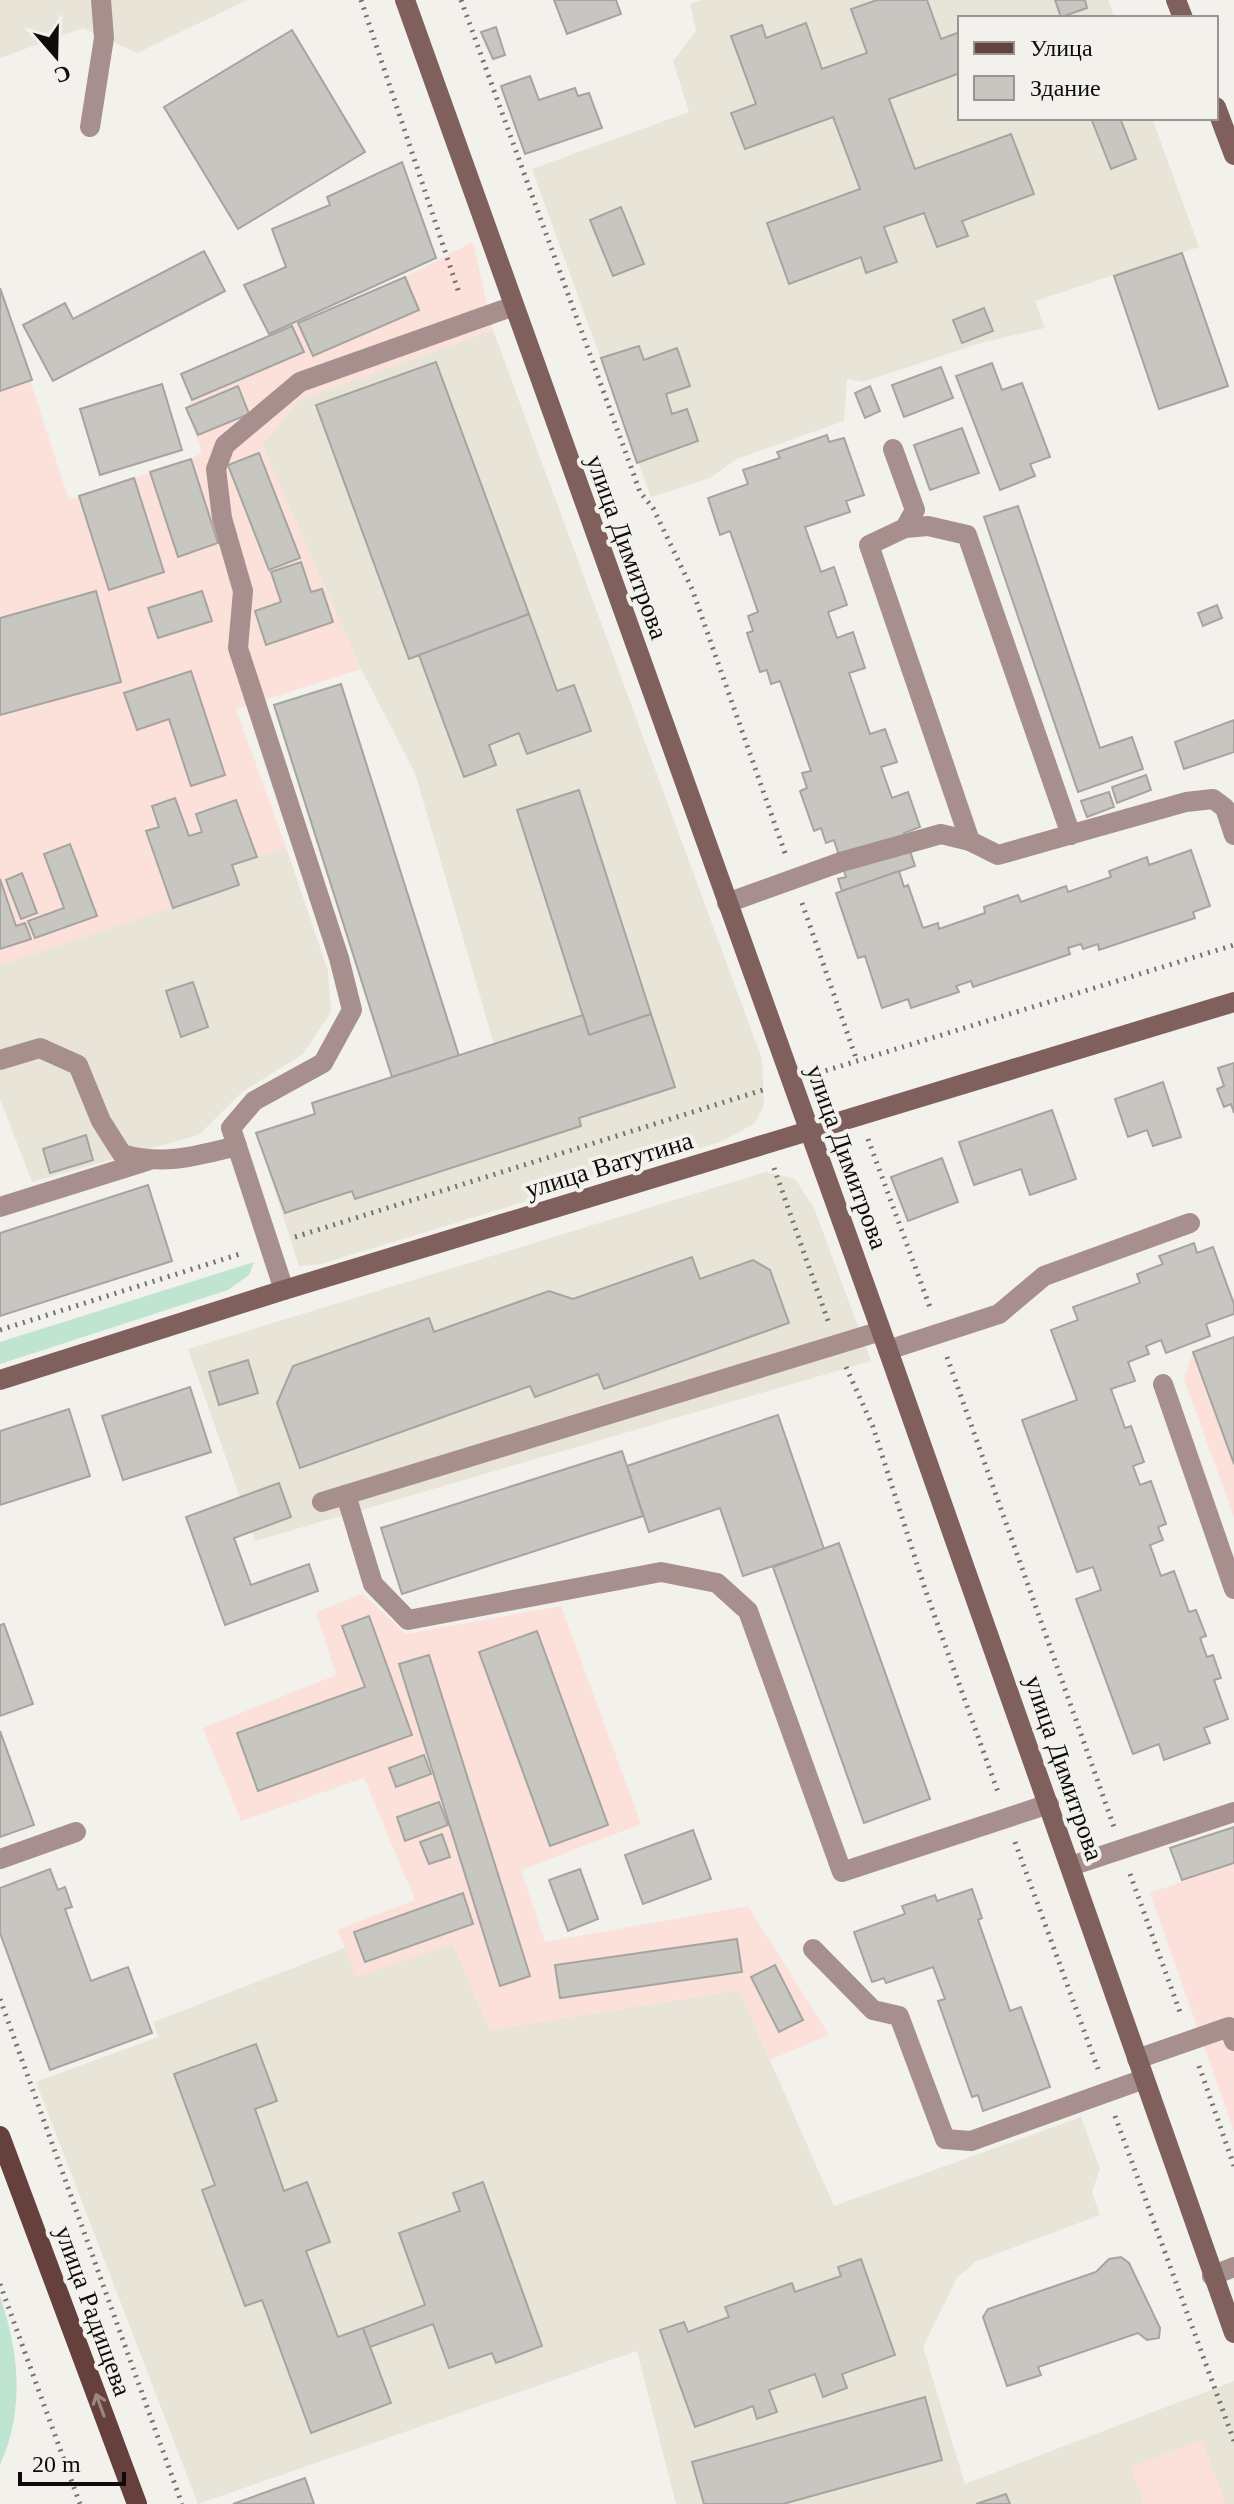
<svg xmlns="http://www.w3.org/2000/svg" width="1234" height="2504" viewBox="0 0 1234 2504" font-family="Georgia,serif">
<rect width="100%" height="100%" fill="#f3f1ec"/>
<!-- built -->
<g fill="#e8e4d8">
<path d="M0,0h247l-110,53 -54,-25 -83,30z"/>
<path d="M702,0h406l7,18h-155v100h192l47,129 -164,54 10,27 -61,14 -121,40 -16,-3 -3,42 -107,38 -27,19 -59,19 -119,-328 157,-57 -16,-51 23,-30 -6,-27z"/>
<path d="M493,330l269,729 2,46 -9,18 -32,18 -402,123 -22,2 -43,-133 59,-19 -3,-11 182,-59 -79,-271 -54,-104 -99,-224 37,-45z"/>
<path d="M286,847l42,124 3,41 -28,42 -61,38 -43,43 -167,47 -32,-83v-134l238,-80 -6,-20z"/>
<path d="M766,1172l29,7 19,29 57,153 -616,180 -67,-192z"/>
<path d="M453,1944l37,86 249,-40 95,216 247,-89 19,52 -8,23 8,23 -125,47 -18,16 -34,69 42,137 269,-103v123h-558l-39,-153 -439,153 -162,-422 122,-45 -5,-15 192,-74 12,28z"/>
</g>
<!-- industrial -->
<g fill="#fbe1da">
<path d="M473,242l20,88 -194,70 -37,45 99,224 -125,40 50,138 -54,18 7,20 -239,80v-677l69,212 122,-41 11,-7 -16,-44 6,-8 -11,-26 224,-97z"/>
<path d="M1234,1337v180l-50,-138 9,-27z"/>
<path d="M363,1594l43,40 155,-28 80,218 -120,46 24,72 203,-36 81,129 -59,25 -31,-70 -249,40 -37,-86 -96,33 -20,-47 78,-30 -51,-122 -123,43 -38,-93 133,-53 -20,-63z"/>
</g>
<!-- medical -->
<g fill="#fbe0db">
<path d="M1234,1863v268l-84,-238z"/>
<path d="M1202,2440l24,64h-82l-14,-37z"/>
</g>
<!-- green -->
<g fill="#c0e4d2">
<path d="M254,1262l-5,13 -21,15 -228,74v-22z"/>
<path d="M0,2296c19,56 25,113 0,169z"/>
</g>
<!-- building -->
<g fill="#c8c6c1" stroke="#a6a4a0" stroke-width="2">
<path d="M554,0h62l5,14 -54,20z"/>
<path d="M877,0h50l14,39 19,-7v41l-71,26 26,70 96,-35 23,60 -72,27 6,15 -31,11 -13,-34 -40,14 13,35 -31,11 -5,-16 -72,27 -22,-61 93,-34 -27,-72 -88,32 -14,-36 25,-9 -25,-68 31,-11 4,13 40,-15 16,46 45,-16 -16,-44z"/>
<path d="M1055,0h30l2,8 -26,9z"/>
<path d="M496,27l9,28 -12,4 -12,-27z"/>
<path d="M292,30l73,122 -127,77 -74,-122z"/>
<path d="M530,76l9,24 36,-12 3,8 11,-3 13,35 -77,26 -24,-68z"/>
<path d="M1091,118h29l16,41 -25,10z"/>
<path d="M402,162l34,96 -167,76 -25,-49 42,-18 -14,-38 58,-24 -3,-8z"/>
<path d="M621,207l23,57 -31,12 -23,-56z"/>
<path d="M204,251l21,40 -172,90 -30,-56 42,-22 8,16z"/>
<path d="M1182,253l46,133 -69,23 -45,-133z"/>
<path d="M405,277l14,33 -106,46 -15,-33z"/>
<path d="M0,288l32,92 -32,11z"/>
<path d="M984,308l9,23 -31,12 -9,-23z"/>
<path d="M292,326l12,26 -112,48 -11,-26z"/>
<path d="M639,346l5,14 33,-12 13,38 -24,8 6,20 15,-5 11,32 -61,22 -36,-105z"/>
<path d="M436,362l93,252 -120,45 -93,-254z"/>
<path d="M992,363l10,27 20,-7 28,74 -20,7 5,12 -35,14 -44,-114z"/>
<path d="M941,367l12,31 -49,19 -12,-32z"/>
<path d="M162,384l20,66 -82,25 -20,-66z"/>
<path d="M238,386l11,28 -51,21 -12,-27z"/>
<path d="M870,386l10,25 -15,7 -10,-25z"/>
<path d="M962,428l17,45 -49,17 -16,-45z"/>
<path d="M827,435l2,7 15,-4 20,57 -18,6 4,11 -45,15 16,45 13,-5 13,38 -19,7 9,26 16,-6 12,36 -16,5 21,61 15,-5 12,33 -16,5 11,31 16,-6 12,35 -16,6 11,33 -73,25 -4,-12 8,-2 -12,-37 -8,3 -5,-15 -7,3 -14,-40 7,-3 -5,-15 9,-2 -31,-90 -9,3 -4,-14 -7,2 -13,-39 6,-2 -5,-15 10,-4 -28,-81 -10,4 -12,-37 40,-14 -5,-14 37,-12 -3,-6z"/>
<path d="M259,453l41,105 -31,12 -41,-105z"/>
<path d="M191,459l27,84 -40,14 -28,-85z"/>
<path d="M134,478l30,94 -55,18 -30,-94z"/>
<path d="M1018,506l82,242 32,-11 11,32 -65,23 -94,-275z"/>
<path d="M301,562l10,30 11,-3 11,33 -67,23 -11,-34 26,-9 -10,-30z"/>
<path d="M96,591l25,91 -121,33v-97z"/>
<path d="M202,591l10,30 -54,17 -10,-30z"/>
<path d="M1217,605l5,13 -19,8 -5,-13z"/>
<path d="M529,614l28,77 17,-6 17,46 -64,23 -8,-21 -30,12 7,20 -32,12 -45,-122z"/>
<path d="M191,671l34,104 -34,11 -22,-67 -32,11 -13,-37z"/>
<path d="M341,684l118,372 -67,21 -118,-372z"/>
<path d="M1234,720v32l-50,17 -9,-27z"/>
<path d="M1146,775l5,15 -34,13 -5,-16z"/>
<path d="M579,790l72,224 -62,21 -72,-225z"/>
<path d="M1109,792l5,15 -27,10 -6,-16z"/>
<path d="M175,798l14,38 13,-4 -6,-18 40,-14 21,57 -25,8 7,20 -66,23 -27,-77 13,-4 -7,-21z"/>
<path d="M70,844l27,72 -62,22 -7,-17 36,-13 -20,-54z"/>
<path d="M1191,850l19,56 -17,6 2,6 -96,32 -1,-6 -15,5 -2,-5 -13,4 2,6 -97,33 -2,-6 -15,5 3,6 -48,16 -3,-9 -26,9 -17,-52 -7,2 -22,-65 63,-22 5,16 4,-2 15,43 15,-5 1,6 46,-16 -1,-6 34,-12 3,7 45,-16 2,6 43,-15 -2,-6 38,-14 2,8z"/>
<path d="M22,873l15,40 -16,6 -15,-39z"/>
<path d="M0,879l16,47 9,-3 6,16 -31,10z"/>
<path d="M193,982l15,45 -27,10 -15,-46z"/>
<path d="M651,1014l24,73 -96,31 2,8 -226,73 -3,-8 -67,22 -29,-80 59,-19 -3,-11 271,-88 6,20z"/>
<path d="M1234,1063v50l-3,-9 -7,3 -7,-18 7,-3 -6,-18z"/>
<path d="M1163,1082l18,55 -28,9 -6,-16 -19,7 -13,-38z"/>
<path d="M1052,1110l24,69 -46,16 -9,-26 -47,16 -15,-43z"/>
<path d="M86,1135l7,25 -43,13 -7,-24z"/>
<path d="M942,1158l16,44 -50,19 -17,-44z"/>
<path d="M148,1185l24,76 -172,55v-83z"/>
<path d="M1194,1243l3,10 16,-6 21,57v10l-28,10 4,12 -44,17 -5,-13 -15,6 3,8 -21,8 7,19 -24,8 14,39 6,-2 13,36 -11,4 7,19 11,-4 15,43 -8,3 5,13 -13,5 11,31 13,-5 15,41 7,-2 10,26 -6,2 7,19 6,-2 8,23 -7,2 14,39 -24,9 6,15 -46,17 -5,-16 -26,10 -57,-155 25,-9 -8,-23 -16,5 -55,-152 55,-20 -26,-70 27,-10 -5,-13 67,-24 -3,-9 26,-10 -4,-8z"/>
<path d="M692,1257l8,22 53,-19 17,10 19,53 -185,66 -6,-15 -63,23 -5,-11 -230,82 -23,-65 16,-37 136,-48 5,14 115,-41 24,8z"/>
<path d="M1234,1337v127l-41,-112z"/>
<path d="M248,1360l10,33 -39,12 -10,-33z"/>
<path d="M190,1387l21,65 -88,28 -21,-64z"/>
<path d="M69,1409l21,67 -90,29v-74z"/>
<path d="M778,1415l46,134 -81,27 -23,-68 -71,24 -22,-66z"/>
<path d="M622,1451l21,65 -241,78 -21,-66z"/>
<path d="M279,1483l12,34 -57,21 17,47 58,-21 9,27 -93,34 -39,-108z"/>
<path d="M839,1543l91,256 -66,24 -91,-256z"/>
<path d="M369,1616l43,119 -154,56 -21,-58 128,-46 -23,-61z"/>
<path d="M4,1624l29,80 -33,12v-91z"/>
<path d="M537,1631l71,194 -58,21 -71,-194z"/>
<path d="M429,1655l101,321 -30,10 -101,-322z"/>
<path d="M0,1731l34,94 -34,12z"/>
<path d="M424,1755l7,19 -35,13 -7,-19z"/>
<path d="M439,1802l9,23 -43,16 -8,-24z"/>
<path d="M1234,1827v36l-52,17 -12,-32z"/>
<path d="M693,1830l18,49 -68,25 -18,-49z"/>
<path d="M442,1834l8,23 -21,7 -9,-22z"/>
<path d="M50,1869l8,21 7,-3 7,20 -7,2 26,72 37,-14 24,66 -102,37 -50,-137v-45z"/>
<path d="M580,1869l18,50 -30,12 -19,-51z"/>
<path d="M972,1889l10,29 -4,2 32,91 11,-4 29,80 -67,24 -5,-16 -6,2 -34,-96 7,-2 -12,-32 -47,16 -2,-5 -12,4 -18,-50 51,-18 -3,-8 33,-11 2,6z"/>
<path d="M463,1893l10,31 -108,38 -11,-30z"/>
<path d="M737,1939l5,33 -182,26 -5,-33z"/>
<path d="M775,1965l28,55 -24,12 -28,-55z"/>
<path d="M256,2044l21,57 -22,8 29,82 23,-9 23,60 -24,9 32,86 25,-9 28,75 -80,30 -49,-133 -17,6 -43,-116 13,-5 -41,-111z"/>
<path d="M483,2182l59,164 -46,17 -4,-10 -43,15 -16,-44 -63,23 -7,-19 62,-23 -26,-72 61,-22 -7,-18z"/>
<path d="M1121,2257l8,6 31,65 -1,10 -12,2 -9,-7 -100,34 3,8 -34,11 -24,-69 5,-8 108,-37 13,-13z"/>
<path d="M861,2259l34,96 -53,19 5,14 -24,9 -8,-23 -46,16 8,22 -20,7 -4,-13 -58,21 -35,-97 24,-8 4,10 41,-15 -4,-10 67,-24 3,9 46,-16 -3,-9z"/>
<path d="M925,2397l17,63 -159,44h-79l-12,-42z"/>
<path d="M305,2478l9,26h-81z"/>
<path d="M1006,2494l4,10h-34z"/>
</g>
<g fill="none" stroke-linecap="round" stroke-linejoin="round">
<!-- path -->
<g stroke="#757371" stroke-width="5" stroke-dasharray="2 6" stroke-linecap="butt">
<path d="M361,0l98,293"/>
<path d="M461,0l179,492 13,16 39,81 94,267"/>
<path d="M802,903l55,158"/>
<path d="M818,1073l416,-128"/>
<path d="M868,1139l63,171"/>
<path d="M774,1168l54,153"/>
<path d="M295,1237l471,-148"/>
<path d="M0,1330l243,-77"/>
<path d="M947,1357l167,470"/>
<path d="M846,1367l27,60 53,165 73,203"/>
<path d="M1015,1842l83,227"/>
<path d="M1130,1874l51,141"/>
<path d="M0,1999l182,505"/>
<path d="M1199,2066l35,100"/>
<path d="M1115,2116l119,325"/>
<path d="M0,2284l80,220"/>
</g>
<!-- lane -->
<g stroke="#a68f8c" stroke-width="20">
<path d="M90,127l14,-89 -3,-38"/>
<path d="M893,449l22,61 -10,18 -36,17 101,296 28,14 188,-53 27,-3 12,9 9,27"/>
<path d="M905,528l23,-2 39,9 104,300"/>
<path d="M727,903l114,-41 100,-28 29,7"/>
<path d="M0,1060l40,-12 38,17 23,56 21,33c42,12 74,2 115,-8"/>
<path d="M0,1207l147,-46"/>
<path d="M284,1290l-53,-162 23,-27 69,-38 29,-53 -13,-52 -101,-310 5,-57 -21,-73 -6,-49 9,-24 75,-63 214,-76"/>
<path d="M888,1350l111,-36 45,-38 146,-53"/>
<path d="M1163,1384l71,205"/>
<path d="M346,1495l27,89 35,36 253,-48 56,11 31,28 94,261 207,-68"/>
<path d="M322,1502l559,-171"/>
<path d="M0,1859l76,-27"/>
<path d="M1071,1866l163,-54"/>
<path d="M813,1949l60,61 26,6 46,123 26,2 173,-62"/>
<path d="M1137,2059l92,-32 5,14"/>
<path d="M1212,2276l22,-9"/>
</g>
<!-- secondary -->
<g stroke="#80605d" stroke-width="20">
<path d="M405,0l483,1350 346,983"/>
<path d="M1176,0l7,18"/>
<path d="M1216,107l18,48"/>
<path d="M0,1380l284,-90 950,-288"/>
</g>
<!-- primary -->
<path stroke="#65403c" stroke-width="20" d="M0,2136l137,368"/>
</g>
<!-- one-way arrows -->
<defs><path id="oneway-shaft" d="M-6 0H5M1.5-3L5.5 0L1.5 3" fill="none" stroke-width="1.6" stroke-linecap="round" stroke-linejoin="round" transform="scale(2)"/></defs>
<use stroke="#9e8782" href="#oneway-shaft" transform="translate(100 2405) rotate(-110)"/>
<g text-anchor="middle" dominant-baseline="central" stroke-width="8" stroke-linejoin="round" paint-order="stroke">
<!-- street labels -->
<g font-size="26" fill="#0d0c0b" stroke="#f3f1ec">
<text transform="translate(627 547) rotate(70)">улица Димитрова</text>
<text transform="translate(847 1157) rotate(70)">улица Димитрова</text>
<text transform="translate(609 1165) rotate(-17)">улица Ватутина</text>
<text transform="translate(1064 1768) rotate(71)">улица Димитрова</text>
<text transform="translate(93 2311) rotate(70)">улица Радищева</text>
</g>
</g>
<!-- legend -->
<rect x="958" y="16" width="260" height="104" fill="#f3f1ec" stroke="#979592" stroke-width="2"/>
<rect x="974" y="42" width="40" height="12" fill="#65403c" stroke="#979592" stroke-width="2"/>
<text x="1030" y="56" font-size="24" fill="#0d0c0b">Улица</text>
<rect x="974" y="76" width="40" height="24" fill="#c8c6c1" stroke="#979592" stroke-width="2"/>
<text x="1030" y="96" font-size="24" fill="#0d0c0b">Здание</text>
<!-- north arrow -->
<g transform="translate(56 56) rotate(160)" stroke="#f3f1ec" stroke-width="6" paint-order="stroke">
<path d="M0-6L14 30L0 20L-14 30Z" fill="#0d0c0b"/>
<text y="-12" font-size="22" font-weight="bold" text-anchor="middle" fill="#0d0c0b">С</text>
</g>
<!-- scale -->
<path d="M20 2472v12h104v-12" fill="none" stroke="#0d0c0b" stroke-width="4"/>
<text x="32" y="2472" font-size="24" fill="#0d0c0b" stroke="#f3f1ec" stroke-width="6" paint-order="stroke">20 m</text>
</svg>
